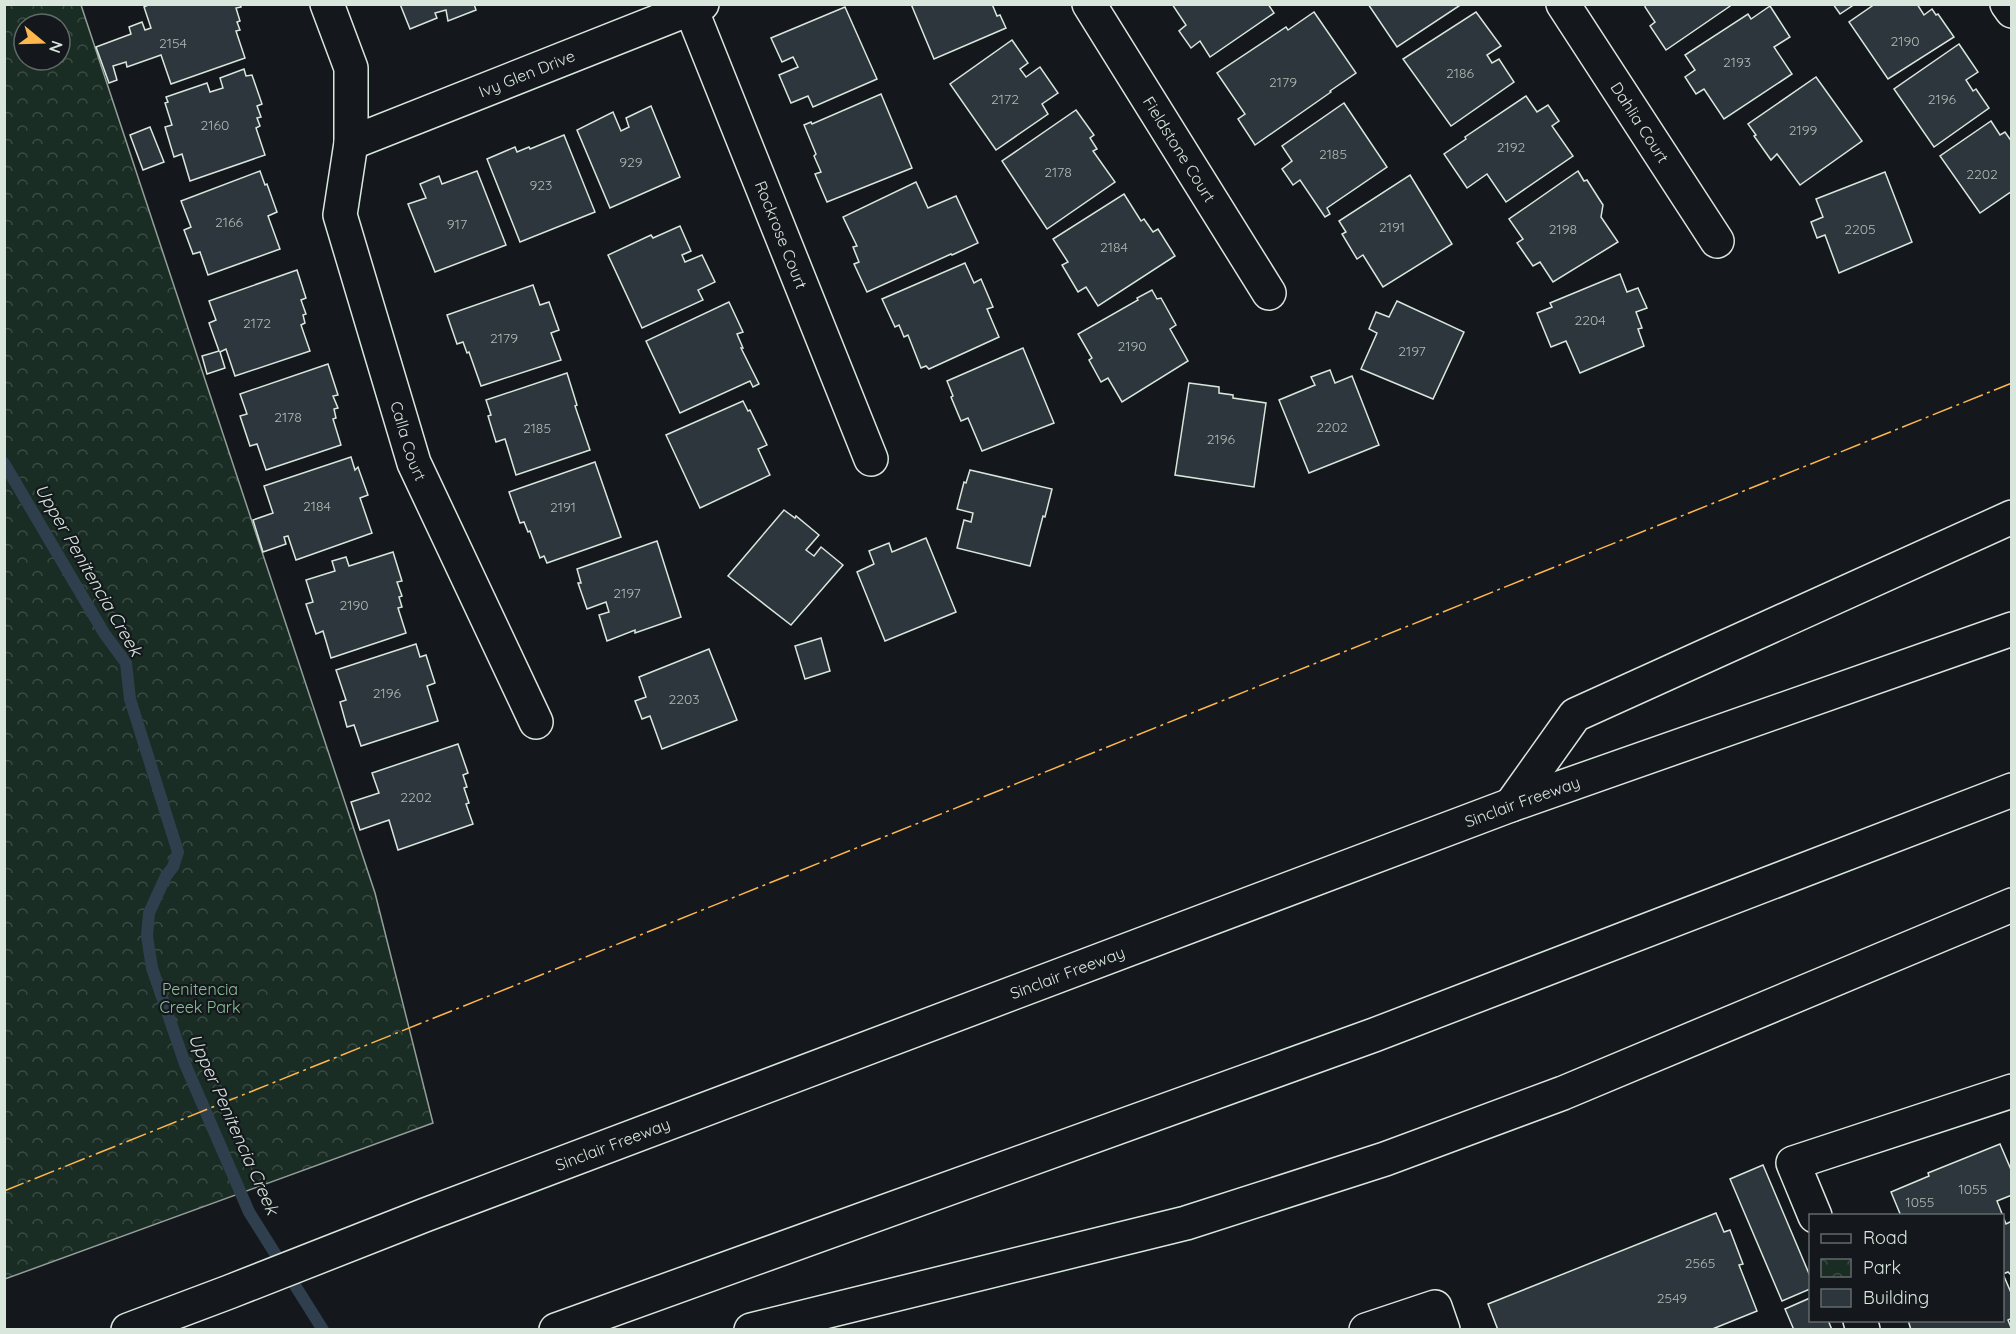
<svg xmlns="http://www.w3.org/2000/svg" width="2016" height="1334" viewBox="0 0 2016 1334" font-family="Quicksand,sans-serif">
<defs>
<pattern id="park-crowns" width="20" height="18" patternUnits="userSpaceOnUse" patternTransform="scale(1.5)"><rect width="20" height="18" fill="#1a2d24"/><path d="M2 6a3 3 0 1 1 6 0M12 15a3 3 0 1 1 6 0" fill="none" stroke="#3b4b43"/></pattern>
</defs>
<rect width="100%" height="100%" fill="#14181c"/>
<!-- park -->
<path fill="url(#park-crowns)" stroke="#939e99" stroke-width="1.5" fill-rule="evenodd" d="M5,4l76,1 294,888 58,230 -428,156zM24,24h36v36h-36z"/>
<g fill="none" stroke-linecap="round" stroke-linejoin="round">
<!-- stream -->
<path stroke="#2f3f4d" stroke-width="12" d="M4,463l100,170 22,30 4,36 48,153 -5,15 -7,9 -17,37 -2,23 5,32 33,96 64,148 74,118"/>
</g>
<!-- building -->
<g fill="#2c363c" stroke="#d8e6dc" stroke-width="1.5">
<path d="M150,4h90l1,3 -5,1 4,13 -3,1 3,8 -4,1 9,27 -74,26 -10,-29 -34,12 -1,-5 -13,4 4,14 -8,3 -13,-36 35,-13 -2,-7 13,-5 3,8 6,-2 -7,-21z"/>
<path d="M400,4h74l2,6 -28,11 -2,-11 -11,3 2,5 -27,11z"/>
<path d="M911,4h81l5,12 3,-1 6,13 -72,31z"/>
<path d="M1172,4h96l6,9 -64,44 -10,-16 -9,7 -12,-17 7,-6z"/>
<path d="M1368,4h94l-65,43z"/>
<path d="M1646,4h87l-67,46 -16,-24 5,-4 -10,-15z"/>
<path d="M1833,4h22l-15,10z"/>
<path d="M1875,4h42l7,11 8,-6 4,6 2,-1 16,23 -66,42 -39,-57z"/>
<path d="M1770,6l20,31 -16,10 18,27 -68,45 -20,-30 -8,5 -11,-17 10,-7 -10,-15 63,-41 3,5z"/>
<path d="M845,7l32,72 -64,28 -5,-11 -17,7 -12,-28 19,-8 -5,-10 -11,5 -11,-24z"/>
<path d="M1314,12l42,61 -26,18 1,1 -76,53 -17,-26 7,-5 -28,-41 69,-46 2,3z"/>
<path d="M1476,12l25,34 -14,9 5,8 7,-4 15,23 -63,44 -48,-67z"/>
<path d="M1012,40l16,23 -8,6 6,8 14,-10 18,26 -16,11 6,10 -52,36 -46,-66z"/>
<path d="M1959,44l19,28 -12,8 7,11 3,-2 13,19 -55,39 -40,-58z"/>
<path d="M244,69l2,7 6,-1 10,29 -5,2 4,11 -4,1 3,8 -4,2 9,27 -75,26 -8,-27 -8,3 -9,-30 7,-2 -7,-22 3,-1 -2,-5 41,-14 3,9 13,-4 -3,-10z"/>
<path d="M1816,77l46,64 -62,44 -23,-31 -6,6 -17,-24 2,-1 -8,-11z"/>
<path d="M881,94l31,74 -85,34 -12,-28 6,-2 -7,-16 2,-2 -12,-29 7,-3 1,2z"/>
<path d="M1526,96l11,16 11,-7 11,16 -7,5 21,30 -67,46 -19,-28 -20,14 -23,-34 22,-15 -1,-2z"/>
<path d="M1344,103l43,64 -60,41 3,6 -5,3 -25,-37 -7,5 -11,-16 10,-8 -10,-15z"/>
<path d="M651,106l29,71 -70,31 -33,-78 36,-18 8,19 8,-4 -3,-9z"/>
<path d="M1076,110l18,25 -4,3 7,11 -4,2 22,31 -68,47 -45,-68z"/>
<path d="M1991,121l9,14 5,-3 7,10v49l-32,22 -40,-57z"/>
<path d="M150,127l14,35 -21,8 -13,-35z"/>
<path d="M564,135l31,77 -75,30 -33,-83 28,-12 2,5 12,-5 1,2z"/>
<path d="M260,171l5,14 2,-1 10,28 -9,4 12,33 -72,26 -8,-23 -7,2 -9,-24 7,-3 -10,-26z"/>
<path d="M477,171l29,74 -71,27 -27,-68 18,-6 -6,-14 19,-8 3,8z"/>
<path d="M1578,171l6,10 3,-1 16,25 -2,12 17,25 -65,40 -13,-20 -7,4 -16,-23 6,-4 -14,-20z"/>
<path d="M1885,172l27,70 -73,31 -14,-38 -8,3 -6,-16 12,-5 -7,-18z"/>
<path d="M1410,175l42,69 -69,43 -20,-32 -6,4 -15,-25 4,-2 -7,-11z"/>
<path d="M916,182l12,26 28,-12 22,47 -26,12 -1,-1 -84,38 -13,-28 5,-2 -6,-15 4,-1 -14,-29z"/>
<path d="M1124,194l17,27 3,-2 9,13 5,-3 17,27 -77,50 -12,-19 -8,5 -16,-27 6,-3 -15,-23z"/>
<path d="M680,226l11,25 -9,4 3,7 17,-7 13,27 -17,8 5,10 -61,28 -34,-73 43,-20 2,3z"/>
<path d="M965,263l9,20 7,-4 12,28 -6,2 12,28 -70,32 -3,-3 -5,2 -13,-33 -4,2 -5,-12 -4,2 -13,-28z"/>
<path d="M297,270l9,28 -5,2 5,14 -3,1 2,8 -4,2 9,26 -75,25 -9,-27 -6,3 5,16 -18,6 -5,-18 17,-5 -10,-28 7,-3 -7,-19z"/>
<path d="M1620,274l7,18 11,-4 9,20 -11,4 6,16 -4,1 6,17 -64,27 -14,-32 -15,6 -14,-34 15,-6 -2,-4z"/>
<path d="M533,285l7,20 9,-3 10,28 -8,3 10,27 -80,26 -12,-34 -2,1 -4,-11 -6,2 -10,-29z"/>
<path d="M1152,290l5,9 4,-1 15,27 -6,4 18,32 -66,41 -14,-24 -7,4 -12,-22 3,-2 -14,-24 60,-34 -1,-2z"/>
<path d="M1397,301l67,31 -31,67 -72,-30 16,-36 -8,-4 7,-17 13,5z"/>
<path d="M729,302l14,30 -6,2 6,14h-2l18,36 -6,3 -3,-6 -70,32 -34,-72z"/>
<path d="M1023,348l31,75 -72,28 -14,-33 -7,3 -10,-24 2,-1 -6,-15z"/>
<path d="M328,364l10,31 -5,1 5,12 -4,1 2,9 -3,1 8,26 -75,25 -9,-26 -7,2 -10,-30 7,-2 -7,-20z"/>
<path d="M1330,370l5,13 17,-7 27,69 -70,28 -30,-73 36,-15 -4,-8z"/>
<path d="M567,373l10,32 -2,1 15,44 -74,25 -11,-36 -9,3 -8,-26 3,-1 -5,-15z"/>
<path d="M1189,383l30,4v6l14,2v3l33,5 -12,84 -79,-12z"/>
<path d="M743,401l5,10 2,-1 17,35 -9,4 12,26 -70,33 -34,-73z"/>
<path d="M351,457l4,13 3,-3 10,28 -8,3 12,35 -76,27 -8,-24 -4,1 2,7 -23,8 -10,-32 20,-7 -9,-27z"/>
<path d="M595,462l26,75 -74,26 -3,-7 -4,2 -10,-27 -2,1 -4,-10 -4,1 -11,-31z"/>
<path d="M970,470l82,19 -7,28 -2,-1 -13,50 -73,-18 7,-28 7,2 2,-9 -16,-4 7,-27 2,1z"/>
<path d="M784,510l11,8 1,-2 23,19 -13,15 8,6 7,-9 22,18 -52,60 -63,-49z"/>
<path d="M926,538l30,74 -71,29 -28,-69 17,-8 -5,-13 20,-8 3,9z"/>
<path d="M657,541l24,76 -46,16v-3l-28,11 -8,-26 10,-3 -3,-10 -19,7 -9,-26h3l-4,-14z"/>
<path d="M393,552l9,29 -5,1 5,14 -3,1 3,10 -4,1 8,25 -75,25 -8,-27 -7,3 -10,-30 7,-2 -7,-22 29,-9 -3,-10 14,-4 3,9z"/>
<path d="M821,638l9,33 -25,8 -10,-33z"/>
<path d="M416,644l4,13 6,-2 9,28 -8,3 11,35 -77,25 -7,-21 -7,2 -7,-25 6,-2 -10,-30z"/>
<path d="M709,649l28,71 -75,29 -12,-33 -8,3 -7,-18 11,-4 -7,-20z"/>
<path d="M458,744l10,29 -5,2 4,12 -3,1 5,15 -3,1 7,20 -75,26 -9,-30 -29,10 -9,-28 28,-9 -7,-20z"/>
<path d="M2000,1144l12,28v23l-15,6 9,23 6,-3v55l-4,-4 -5,2 9,21v23l-4,2 4,10h-101l-3,-10h94v-104h-101l-10,-24 38,-16 -1,-3z"/>
<path d="M1763,1165l47,111v13l-28,12 -52,-122z"/>
<path d="M1716,1213l8,19 6,-2 13,34 -4,1 18,46 -47,19h-212l-10,-26z"/>
<path d="M1810,1298v22h18l4,10h-38l-9,-21z"/>
</g>
<g fill="none" stroke-linecap="round" stroke-linejoin="round">
<!-- minor casing -->
<g stroke="#d8e6dc" stroke-width="36">
<g id="minor">
<path id="s1" d="M327,4l24,64v75l-11,72 74,248 122,259"/>
<path id="s2" d="M1089,4l180,289"/>
<path id="s3" d="M1563,4l154,237"/>
<path d="M2007,4l5,7"/>
<path id="s4" d="M691,9l180,450"/>
<path id="s5" d="M351,143l351,-139"/>
<path d="M1815,1216l-22,-53 219,-72"/>
<path d="M1860,1320l3,10"/>
<path d="M1366,1330l69,-23 8,23"/>
</g>
</g>
<!-- highway casing -->
<g stroke="#d8e6dc" stroke-width="36">
<g id="highway">
<path d="M1511,805l64,-90 437,-198"/>
<path id="s6" d="M128,1330l101,-38 196,-77 1086,-410 501,-176"/>
<path d="M556,1330l818,-295 638,-245"/>
<path d="M751,1330l435,-107 199,-64 178,-66 449,-188"/>
</g>
</g>
<!-- minor -->
<use href="#minor" stroke="#14181c" stroke-width="33"/>
<!-- highway -->
<use href="#highway" stroke="#14181c" stroke-width="33"/>
<!-- power -->
<path stroke="#ffb74d" stroke-width="1.5" stroke-dasharray="21 4.5 3 4.5" stroke-linecap="butt" d="M4,1191l2008,-808"/>
</g>
<g text-anchor="middle" dominant-baseline="central" stroke-width="4.5" stroke-linejoin="round" paint-order="stroke">
<!-- number labels -->
<g font-size="14" fill="#adbab4">
<text x="1905" y="41">2190</text>
<text x="173" y="43">2154</text>
<text x="1737" y="62">2193</text>
<text x="1460" y="73">2186</text>
<text x="1283" y="82">2179</text>
<text x="1005" y="99">2172</text>
<text x="1942" y="99">2196</text>
<text x="215" y="125">2160</text>
<text x="1803" y="130">2199</text>
<text x="1511" y="147">2192</text>
<text x="1333" y="154">2185</text>
<text x="631" y="162">929</text>
<text x="1058" y="172">2178</text>
<text x="1982" y="174">2202</text>
<text x="541" y="185">923</text>
<text x="229" y="222">2166</text>
<text x="457" y="224">917</text>
<text x="1392" y="227">2191</text>
<text x="1563" y="229">2198</text>
<text x="1860" y="229">2205</text>
<text x="1114" y="247">2184</text>
<text x="1590" y="320">2204</text>
<text x="257" y="323">2172</text>
<text x="504" y="338">2179</text>
<text x="1132" y="346">2190</text>
<text x="1412" y="351">2197</text>
<text x="288" y="417">2178</text>
<text x="1332" y="427">2202</text>
<text x="537" y="428">2185</text>
<text x="1221" y="439">2196</text>
<text x="317" y="506">2184</text>
<text x="563" y="507">2191</text>
<text x="627" y="593">2197</text>
<text x="354" y="605">2190</text>
<text x="387" y="693">2196</text>
<text x="684" y="699">2203</text>
<text x="416" y="797">2202</text>
<text x="1973" y="1189">1055</text>
<text x="1920" y="1202">1055</text>
<text x="1700" y="1263">2565</text>
<text x="1672" y="1298">2549</text>
</g>
<!-- street labels -->
<g font-size="16" fill="#d8e6dc" stroke="#14181c">
<text stroke="none"><textPath href="#s5" startOffset="189">Ivy Glen Drive</textPath></text>
<text stroke="none"><textPath href="#s3" startOffset="141">Dahlia Court</textPath></text>
<text stroke="none"><textPath href="#s2" startOffset="171">Fieldstone Court</textPath></text>
<text stroke="none"><textPath href="#s4" startOffset="243">Rockrose Court</textPath></text>
<text stroke="none"><textPath href="#s1" startOffset="452">Calla Court</textPath></text>
<text stroke="none"><textPath href="#s6" startOffset="1491">Sinclair Freeway</textPath></text>
<text stroke="none"><textPath href="#s6" startOffset="1005">Sinclair Freeway</textPath></text>
<text stroke="none"><textPath href="#s6" startOffset="519">Sinclair Freeway</textPath></text>
</g>
<!-- park labels -->
<g font-size="16" fill="#8ac095" stroke="#14181c">
<text x="200" y="989">Penitencia<tspan x="200" dy="18">Creek Park</tspan></text>
</g>
<!-- water labels -->
<g font-size="18" font-style="italic" fill="#d8e6dc" stroke="#14181c">
<text transform="translate(89 570) rotate(60)">Upper Penitencia Creek</text>
<text transform="translate(234 1124) rotate(66)">Upper Penitencia Creek</text>
</g>
</g>
<!-- border -->
<rect width="2016" height="1334" fill="none" stroke="#d8e6dc" stroke-width="12"/>
<!-- legend -->
<rect x="1809" y="1214" width="195" height="108" fill="#14181c" stroke="#626a69" stroke-width="1.5"/>
<rect x="1821" y="1234" width="30" height="9" fill="#14181c" stroke="#626a69" stroke-width="1.5"/>
<text x="1863" y="1244" font-size="18" fill="#d8e6dc">Road</text>
<rect x="1821" y="1259" width="30" height="18" fill="url(#park-crowns)" stroke="#626a69" stroke-width="1.5"/>
<text x="1863" y="1274" font-size="18" fill="#d8e6dc">Park</text>
<rect x="1821" y="1289" width="30" height="18" fill="#2c363c" stroke="#626a69" stroke-width="1.5"/>
<text x="1863" y="1304" font-size="18" fill="#d8e6dc">Building</text>
<!-- north arrow -->
<g transform="translate(42 42) rotate(109)"><circle r="28" fill="#14181c" stroke="#626a69" stroke-width="1.5"/>
<path d="M0-4.5L10 22L0 15L-10 22Z" fill="#ffb74d"/>
<text y="-9" font-size="16" font-weight="bold" text-anchor="middle" fill="#d8e6dc">N</text>
</g>
</svg>
